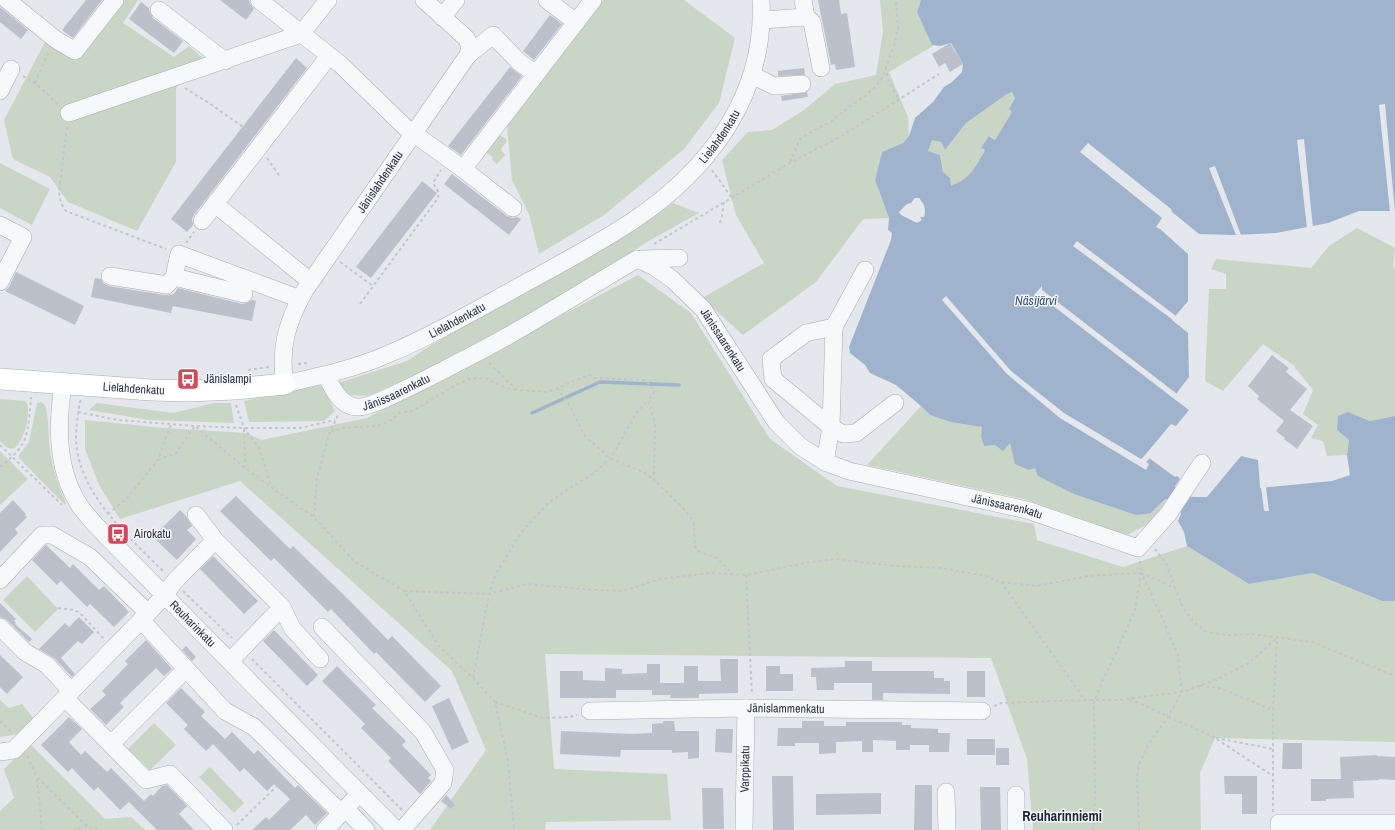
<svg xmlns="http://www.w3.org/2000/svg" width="1395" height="830" viewBox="0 0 1395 830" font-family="'Archivo Narrow',sans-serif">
<rect width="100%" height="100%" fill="#e4e7ec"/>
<!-- green -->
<g fill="#c9d6c5">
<path d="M120,0h18l-15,23 51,34 15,-11 15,13 -28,29v74l-39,69 -69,-29 -18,-25 -37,-18 -9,-39 42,-80 32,18z"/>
<path d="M603,0h81l51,38 -16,65 -35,46 -80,66 -65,39 -10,-40 -17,-34 -5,-54z"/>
<path d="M880,0h41l-4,12 16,34 -44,26 19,45 1,19 -6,7 -21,9 -7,28 14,38 -26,1 -47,63 -73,53 -41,-37 62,-35 -28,-48 -14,-55 26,-28 24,-2 32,-20 31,-26 41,-9 7,-43z"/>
<path d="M1011,92l4,5 -6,12 3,3 -17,28 -5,-4 -9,12 4,2c-10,19 -13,27 -34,37l-1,-9 -7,-6 -3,-17 -12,-4 4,-12 9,3 4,8 21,-27 41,-29z"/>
<path d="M496,134l9,4 2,3 -6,8 4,6 -8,9 -5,-4 1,-3 -8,-6z"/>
<path d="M0,163l50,26 -18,36 -32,-17z"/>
<path d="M673,203l26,10 -52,29 -38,25 -134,79 -54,28 -53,22 -18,-1 -12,-12 69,-22 35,-23 193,-108z"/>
<path d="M1357,228l38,20 -2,18 2,3v147l-25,5 -22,-9 -11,18 12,10 -2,15 -20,1 -4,-15 -12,-3 7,-13 -15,-11 10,-24 -20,-25 -30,-21 -40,47 -18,-10 4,-92h17v-15l-15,-5 5,-10 95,9 18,-22z"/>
<path d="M638,275l53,38 79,126 67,47 197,38 3,16 86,27 64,-21 62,38 64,-11 69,28h13v141l-180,-4 -15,35 1,57h-168l-6,-71 -36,-101 -446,-4 9,115 113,5 4,46 -125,2 -1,8h-115l56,-80 -34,-79 -212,-190 -120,38 -21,-34 -14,-36v-29l80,8 81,5 16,7 105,-22z"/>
<path d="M322,385l13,26 -11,10 -75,1 -5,-21z"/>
<path d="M0,399l25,2 3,4c1,15 -3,33 -14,44l-7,-1 -7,-7z"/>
<path d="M41,402l4,3c4,12 3,25 4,37 2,22 8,41 17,61l-1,2 -46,-47v-3l10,-13 8,-39z"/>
<path d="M97,403l76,10 41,-10h17l3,20 -85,-3 -60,-10z"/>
<path d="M921,406l9,9 20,7 33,5 -2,10 3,9 26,-3 25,25 116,45 8,-8 8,-6 -13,22 -27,14 -103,-36 -157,-34z"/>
<path d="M0,451l28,28 -28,26z"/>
<path d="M27,576l31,33 -23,23 -32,-32z"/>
<path d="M0,700l9,8 13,-4 12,15 -15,15 -19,3z"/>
<path d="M154,723l22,22 -26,25 -22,-21z"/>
<path d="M30,744l75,75 26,-2 14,13h-145v-19l14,-13 -10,-29z"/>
<path d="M210,767l34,36 -10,10 -35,-36z"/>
</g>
<!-- water -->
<path fill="#9fb4cc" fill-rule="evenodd" d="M921,0h474v211h-36l-31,12 -52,10 -43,2 -34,-1 -27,-22 -13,16 29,26v47l-16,19 16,13 1,44 -16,21 16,12 -13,16 -5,-2 -26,31 30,22 2,-1 3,3 -5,7c4,13 21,11 32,11l34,-41 17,4 2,28 72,-7 18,-6 -3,-20 2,-15 -12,-10 1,-14 10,-4 22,9 25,-5v185h-13l-69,-28 -64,11 -62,-38 -3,-14 -6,-11 3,-7c-2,-8 -6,-12 -15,-15l-7,6 -8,8 -15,2 -62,-21 -36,-18 -3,-8 -6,2 -14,-6 -5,-21 -7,8 -8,-6 -11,1 -3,-9 1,-10 -32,-5 -20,-7 -9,-9 -25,-21 -26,-12 -5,-8 -15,-12 -1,-6 42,-107 1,-7 -4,-3 1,-12 -14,-38 7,-28 21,-9 6,-7 6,-18 18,-16 11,-15 8,-5 10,-10 1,-8 -12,-21 -11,3 -8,-1 -15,-33zM1012,92l3,6 -6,11 3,3 -17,28 -6,-4 -8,12 4,2c-11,19 -13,27 -34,36l-1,-8 -7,-6 -3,-17 -12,-4 4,-11 9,2 4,8 21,-27 41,-29zM915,198h4c6,7 7,11 5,19h-4l2,3 -5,3 -16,-8 -2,-3 8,-8 4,-1z"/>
<!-- pier -->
<g fill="#e4e7ec">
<path d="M1385,104l10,108h-5l-11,-107z"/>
<path d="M1304,139l9,89h-6l-10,-88z"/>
<path d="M1088,143l83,66 2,5 -13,15 -4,-2 6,-9 -82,-66z"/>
<path d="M1215,166l26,69h-5l-27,-67z"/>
<path d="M1077,241l99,75 -3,4 -100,-74z"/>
<path d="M1042,286v4l135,104 -4,4 -134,-103h-5z"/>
<path d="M946,296l65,75 53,42 77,46 4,-4 5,3 -4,4 3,2 -3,6 -86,-52 -53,-44 -65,-74z"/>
<path d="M1261,487h5l3,24h-5z"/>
</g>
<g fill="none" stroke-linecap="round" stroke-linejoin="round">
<!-- stream -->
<path stroke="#9fb4cc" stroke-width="3.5" d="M532,413l68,-31 79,3"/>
</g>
<!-- building -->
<g fill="#bbc0ca">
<path d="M86,0h16l-29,38 -11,-8z"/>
<path d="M220,0h29l1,4 4,5 -8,11z"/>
<path d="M818,0h21l2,14 6,-1 8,54 -19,3 -1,-6 -4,1z"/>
<path d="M141,2l8,6 1,5 3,5 30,23 -9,12 -45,-34z"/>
<path d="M0,7l28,23 -7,9 -21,-17z"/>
<path d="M550,15l12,9 -28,36 -11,-9z"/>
<path d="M950,43l13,21 -13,8 -5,-9 -6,4 -7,-13z"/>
<path d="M296,58l11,10 -113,147 -2,4 1,6 -6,7 -16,-13z"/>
<path d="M510,67l12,9 -61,79 -13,-9z"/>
<path d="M804,68l1,7 -27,1v-5z"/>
<path d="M807,92l1,5 -26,4 -1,-5z"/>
<path d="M452,174l55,42 5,2 5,-1 4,2 -12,16 -65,-51z"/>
<path d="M422,181l15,12 -66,85 -15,-11z"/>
<path d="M16,272l68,34 -9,19 -70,-34 4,-4z"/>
<path d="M95,278l6,1 2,4 5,3 57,9 9,-1 4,-6 64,16 5,-1 5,-3 4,1 -4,20 -79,-15 -2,7 -80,-16z"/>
<path d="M1272,355l17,13 -3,4 21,17 -17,21 23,16 -16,23 -13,-10 1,-1 -9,-7 8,-10 -27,-22 2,-3 -11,-10z"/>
<path d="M236,496l54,53 3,-3 57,55 38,39 4,-4 49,50 -16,16 -49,-50 -2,2 -43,-45 -3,3 -54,-54 -3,3 -51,-50z"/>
<path d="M13,500l13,14 -1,1 2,2 -12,12 3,4 -18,19v-39z"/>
<path d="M180,510l6,6 6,10 -5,4 9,9 -19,21 -24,-23z"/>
<path d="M46,545l24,23 3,-4 26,26 5,-4 25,26 -15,15 -24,-23 -3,3 -26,-26 -4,4 -25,-25z"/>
<path d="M213,556l45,45 -14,13 -44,-45z"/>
<path d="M0,603l16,16 -2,2 2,2 -1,1 17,15 -3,3 -22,-22 -7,-3z"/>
<path d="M79,617l15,15 -12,12 -4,-3 -17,17 14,16 -3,3 -18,-19 -15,-9 26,-26 4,4z"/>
<path d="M274,630l44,45 -11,11 -44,-45z"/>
<path d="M146,640l26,29 -8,7 -8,-8 -36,35 4,4 -18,18 -16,-16 16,-14 -4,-4 26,-27 -3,-3z"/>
<path d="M186,646l10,11 -4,4 -10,-11z"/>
<path d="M0,655l23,22 -16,17 -7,-7z"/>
<path d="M720,659h18v34l-39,1v4h-29l1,-3h-19v-5h-36v8h-56v-27h23v9l22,1v-13l17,1v5l25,-1v-9h13v19h24v-17h14v15h23z"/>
<path d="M845,661h27v10h62v7h10v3h6v13l-67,-1v7h-11v-17h-38v7h-17l-1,-13h-5v-9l34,-1z"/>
<path d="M337,666l39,39 -4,3 34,33 -4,4 29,30 -3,3 3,3 -11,13 -32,-33 3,-3 -30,-30 4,-4 -43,-43z"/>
<path d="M766,666h14v8h13v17h-27z"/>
<rect x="967" y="671" width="18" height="26"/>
<path d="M181,688l24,24 -4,4 24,23 7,-7 22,22 4,-4 37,38 3,-3 29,28 -12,12 -9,-10 -16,15h-38l14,-13 3,3 21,-21 -16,-15 -7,7 -23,-23 -4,4 -27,-28 -7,7 -22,-22 4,-4 -22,-22z"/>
<path d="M449,698l20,44 -17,8 -20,-44z"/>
<path d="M69,717l13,12 -13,13 12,13 4,-4 22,21 4,-4 33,33 7,-7 2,2 9,-10 5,-1 20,21 -8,8 15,16h-37l-28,-28 -9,8 -22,-23 -4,4 -22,-23 -4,4 -27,-27z"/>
<path d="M663,721h11l1,10h24v27l-11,1v-7l-16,1v-3h-51l-1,7 -60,-3 1,-23 71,3 20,-1v-9l11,-1z"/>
<path d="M802,721h22v5h22v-4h56v3h9v3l27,1v4h12l-1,19h-20v-7h-19v5h-14v-9l-23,-1v12h-11v-11l-26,1v11l-17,1v-11h-24v3h-18l1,-18h24z"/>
<path d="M716,729h17l-1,24 -17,-1z"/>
<rect x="967" y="739" width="28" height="16"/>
<path d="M1283,743h19v26h-20z"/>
<rect x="996" y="748" width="13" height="17"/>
<path d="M1377,755v1l18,1v23l-16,-1v1l-26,1 1,17 -28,1v2h-15v-22h30l-1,-22z"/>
<path d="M772,776h21l1,54h-21z"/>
<path d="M1224,776h33v38h-15v-20h-17z"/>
<path d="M915,785h17v45h-18z"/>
<path d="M980,787h20l1,43h-20z"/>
<path d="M702,788h21l1,41h-21z"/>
<path d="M881,793v21l-65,1v-21z"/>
<path d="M446,795l9,10 -4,4 -10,-8z"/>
</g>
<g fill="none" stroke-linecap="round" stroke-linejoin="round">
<!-- minor casing -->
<g stroke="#a9aeb7" stroke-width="18">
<g id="minor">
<path d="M7,0l48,39 20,12 40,-51"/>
<path d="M259,0l81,64 66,64 57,41 50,39"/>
<path id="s1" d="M424,0l42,38c4,6 4,10 2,17l-163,235c-18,32 -26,58 -20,94 34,-8 69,-15 101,-29 46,-19 90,-45 134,-69 38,-21 76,-41 111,-64 77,-51 135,-126 130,-222"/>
<path d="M547,0l29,22"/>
<path d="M159,10l66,51"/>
<path d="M442,17l14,-17"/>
<path d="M806,17l6,5 9,46"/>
<path d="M762,20l44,-3 -3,-17"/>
<path d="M468,55l25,-20 26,27 17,12"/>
<path d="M752,75l22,11 28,-2"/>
<path d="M0,91l11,-22"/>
<path d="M69,113l232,-79 27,-34"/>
<path d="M463,169l130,-169"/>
<path d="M215,204l95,77"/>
<path d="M202,221l127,-165"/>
<path d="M0,225l23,12 -23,45"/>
<path d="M641,259l38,-1"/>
<path d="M110,276l57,9 7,-8 5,-23 121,45"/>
<path d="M174,277l70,17"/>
<path d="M834,327l-28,6 -35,26 2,20 58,48 12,7 13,-1 39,-30"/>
<path id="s2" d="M326,375c6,13 15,32 32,32 13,1 49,-19 62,-25 29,-15 58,-29 86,-45 44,-25 87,-52 131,-78l18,8 18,13 30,29 73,113 24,24 25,16 24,9 178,39 111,38 31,-35 33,-50"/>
<path id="s3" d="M63,384c-6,41 -7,86 17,122 9,13 20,24 31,35l285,289"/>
<path d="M825,462l6,-35 3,-100 31,-57"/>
<path d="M196,515l19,25 67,67 10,21 28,31"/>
<path d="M0,580l42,-45h10l38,22 58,56"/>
<path d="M141,620l84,91 29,16 87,86"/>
<path d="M0,627l25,25 22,13 24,26"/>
<path d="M322,627l101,105 22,38 -2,13 -41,47"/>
<path d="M230,661l52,-54"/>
<path d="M65,698l81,82 24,-6 54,56"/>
<path id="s4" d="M590,711l156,-3 236,3"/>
<path d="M111,744l75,-75"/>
<path d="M0,752l14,-2 134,-137 16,-17 10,-14 41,-42"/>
<path d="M946,792l1,38"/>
<path d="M345,808l21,22"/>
<path d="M325,830l34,-36"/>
<path id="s5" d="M744,830l2,-122"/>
<path d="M1016,830v-35"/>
<path d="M1279,830v-7h116"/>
</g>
</g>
<!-- major casing -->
<g stroke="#a3abb8" stroke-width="22">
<g id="major">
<path id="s6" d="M0,379l151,11 39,1 44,-2 51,-5"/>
</g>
</g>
<!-- path -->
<g stroke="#c2c5cb" stroke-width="2" stroke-dasharray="3 3" stroke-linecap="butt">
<path d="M886,67l1,11 12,21"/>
<path d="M23,76l12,7 23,21"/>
<path d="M35,83l14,-32"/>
<path d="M185,88l24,15 44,31"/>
<path d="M67,127l-8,65 2,11 5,8 100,38"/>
<path d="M267,158l13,19"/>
<path d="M790,162l10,-23 20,-12 12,-6 18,-15 17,-11 14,-15 13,-34 4,-18 -2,-28"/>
<path d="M712,170l19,27"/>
<path d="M720,223l2,-7 2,-15"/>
<path d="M186,243l8,-11"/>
<path d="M654,244l136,-81 50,-26 99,-63"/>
<path d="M340,262l33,24"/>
<path d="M360,304l78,-106 1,-5 -6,-10 8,-13"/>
<path d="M489,363l28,27 31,2 41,-17 6,3 50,2 9,9 -1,6 -5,5 7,22 -1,58 29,28 11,14 1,25 3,4 19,7 16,16"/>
<path d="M298,364l9,-1"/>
<path d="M248,370l21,-3"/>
<path d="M557,388l11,15 17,33 25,22 35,15 9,7"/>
<path d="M81,400l-1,2c-2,12 -4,24 -4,36 1,55 53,99 89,135"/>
<path d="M236,405l8,23 15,20 13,40 42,29 41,45 49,29 35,55 34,32 22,24 13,59 6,69"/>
<path d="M78,412l40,8 77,6 49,2h56l35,-8"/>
<path d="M244,429l1,38"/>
<path d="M331,431h5l5,-3 36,-2 8,-3 8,-4 6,-6 14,-2 41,-25 16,-7 15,-1 21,10 11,2"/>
<path d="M0,445l62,60"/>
<path d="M158,460l18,-7 19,-27 50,42 26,19"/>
<path d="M0,467c9,-8 19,-15 24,-26 5,-11 6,-31 7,-44"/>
<path d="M108,514l20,-17 30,-37 13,-36"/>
<path d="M314,517l3,-39 12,-43 9,-20"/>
<path d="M1155,549l11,14 9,25"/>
<path d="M1140,561l1,12 34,15 8,20 10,13 14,11 21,3 23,-1 61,8 78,32h5"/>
<path d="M746,575l6,120"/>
<path d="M1001,582l84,118h34l63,-8 34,-12 33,-17 28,-25"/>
<path d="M183,591l49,47"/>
<path d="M404,591l85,3 37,-10 69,6 29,1 36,-12 51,-6 35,2 64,-13 27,-3 58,7 46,2 45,8 14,6 37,4 51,-10 53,-3"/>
<path d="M58,608l16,2 6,3 24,26"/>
<path d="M252,659l150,151"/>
<path d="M473,678l16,-84 7,-20 18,-30 9,-14 26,-28 26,-17 18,-11 17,-16 6,-8 20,-37 12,-13"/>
<path d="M1200,686l19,2 54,22"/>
<path d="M1130,699l85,39 58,38"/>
<path d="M495,702l48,16 26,-1 8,-2"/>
<path d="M994,706l7,-3 84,-3"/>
<path d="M0,721l12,12"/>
<path d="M1216,738l57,11"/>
<path d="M27,756l10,21 50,49 11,4"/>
<path d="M37,779l5,51"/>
<path d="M1273,812v-102l4,-72"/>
<path d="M237,825l48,-47"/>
<path d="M73,830l14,-4"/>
<path d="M1093,830l2,-35 -1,-94 41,-91 6,-36"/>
<path d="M1139,830l-2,-53 2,-12 8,-19 21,-29 14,-25 -4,-36 -14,-34 -22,-48"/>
</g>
<!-- minor -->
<use href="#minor" stroke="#f7f8fa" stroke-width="17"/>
<!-- major -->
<use href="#major" stroke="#fff" stroke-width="21"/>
</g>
<!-- icons -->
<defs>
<g id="bus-square" transform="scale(1.15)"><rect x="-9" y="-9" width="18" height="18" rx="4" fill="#d1495b" stroke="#f4f6f9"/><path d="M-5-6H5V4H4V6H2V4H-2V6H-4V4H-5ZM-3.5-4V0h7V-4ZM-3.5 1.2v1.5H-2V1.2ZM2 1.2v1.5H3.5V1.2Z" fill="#fff"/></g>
</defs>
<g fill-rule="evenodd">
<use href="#bus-square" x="188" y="379"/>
<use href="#bus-square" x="118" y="534"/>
</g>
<g text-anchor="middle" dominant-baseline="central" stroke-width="3" stroke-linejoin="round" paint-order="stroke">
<!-- street labels -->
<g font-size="12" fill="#2b3445" stroke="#f4f6f9">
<text stroke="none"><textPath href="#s1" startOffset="967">Lielahdenkatu</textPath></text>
<text transform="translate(380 182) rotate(-56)">Jänislahdenkatu</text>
<text stroke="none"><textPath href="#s1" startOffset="643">Lielahdenkatu</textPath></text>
<text stroke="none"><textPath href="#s2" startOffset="485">Jänissaarenkatu</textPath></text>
<text stroke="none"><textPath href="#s6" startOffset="134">Lielahdenkatu</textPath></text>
<text stroke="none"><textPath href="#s2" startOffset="89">Jänissaarenkatu</textPath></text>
<text stroke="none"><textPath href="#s2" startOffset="834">Jänissaarenkatu</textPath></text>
<text stroke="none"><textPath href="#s3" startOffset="289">Reuharinkatu</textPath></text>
<text stroke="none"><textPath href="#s4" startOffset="196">Jänislammenkatu</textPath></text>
<text stroke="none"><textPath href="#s5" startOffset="61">Varppikatu</textPath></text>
</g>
<!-- poi labels -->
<g font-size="12" fill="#2b3445" stroke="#f4f6f9" text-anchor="start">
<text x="204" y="379">Jänislampi</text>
<text x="134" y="534">Airokatu</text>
</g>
<!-- water labels -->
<g font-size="13" font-style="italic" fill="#34527a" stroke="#f4f6f9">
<text x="1036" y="300">Näsijärvi</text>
</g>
<!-- quarter labels -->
<g font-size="14" font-weight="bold" fill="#1d2536" stroke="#f4f6f9">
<text x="1062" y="816">Reuharinniemi</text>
</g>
</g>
</svg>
